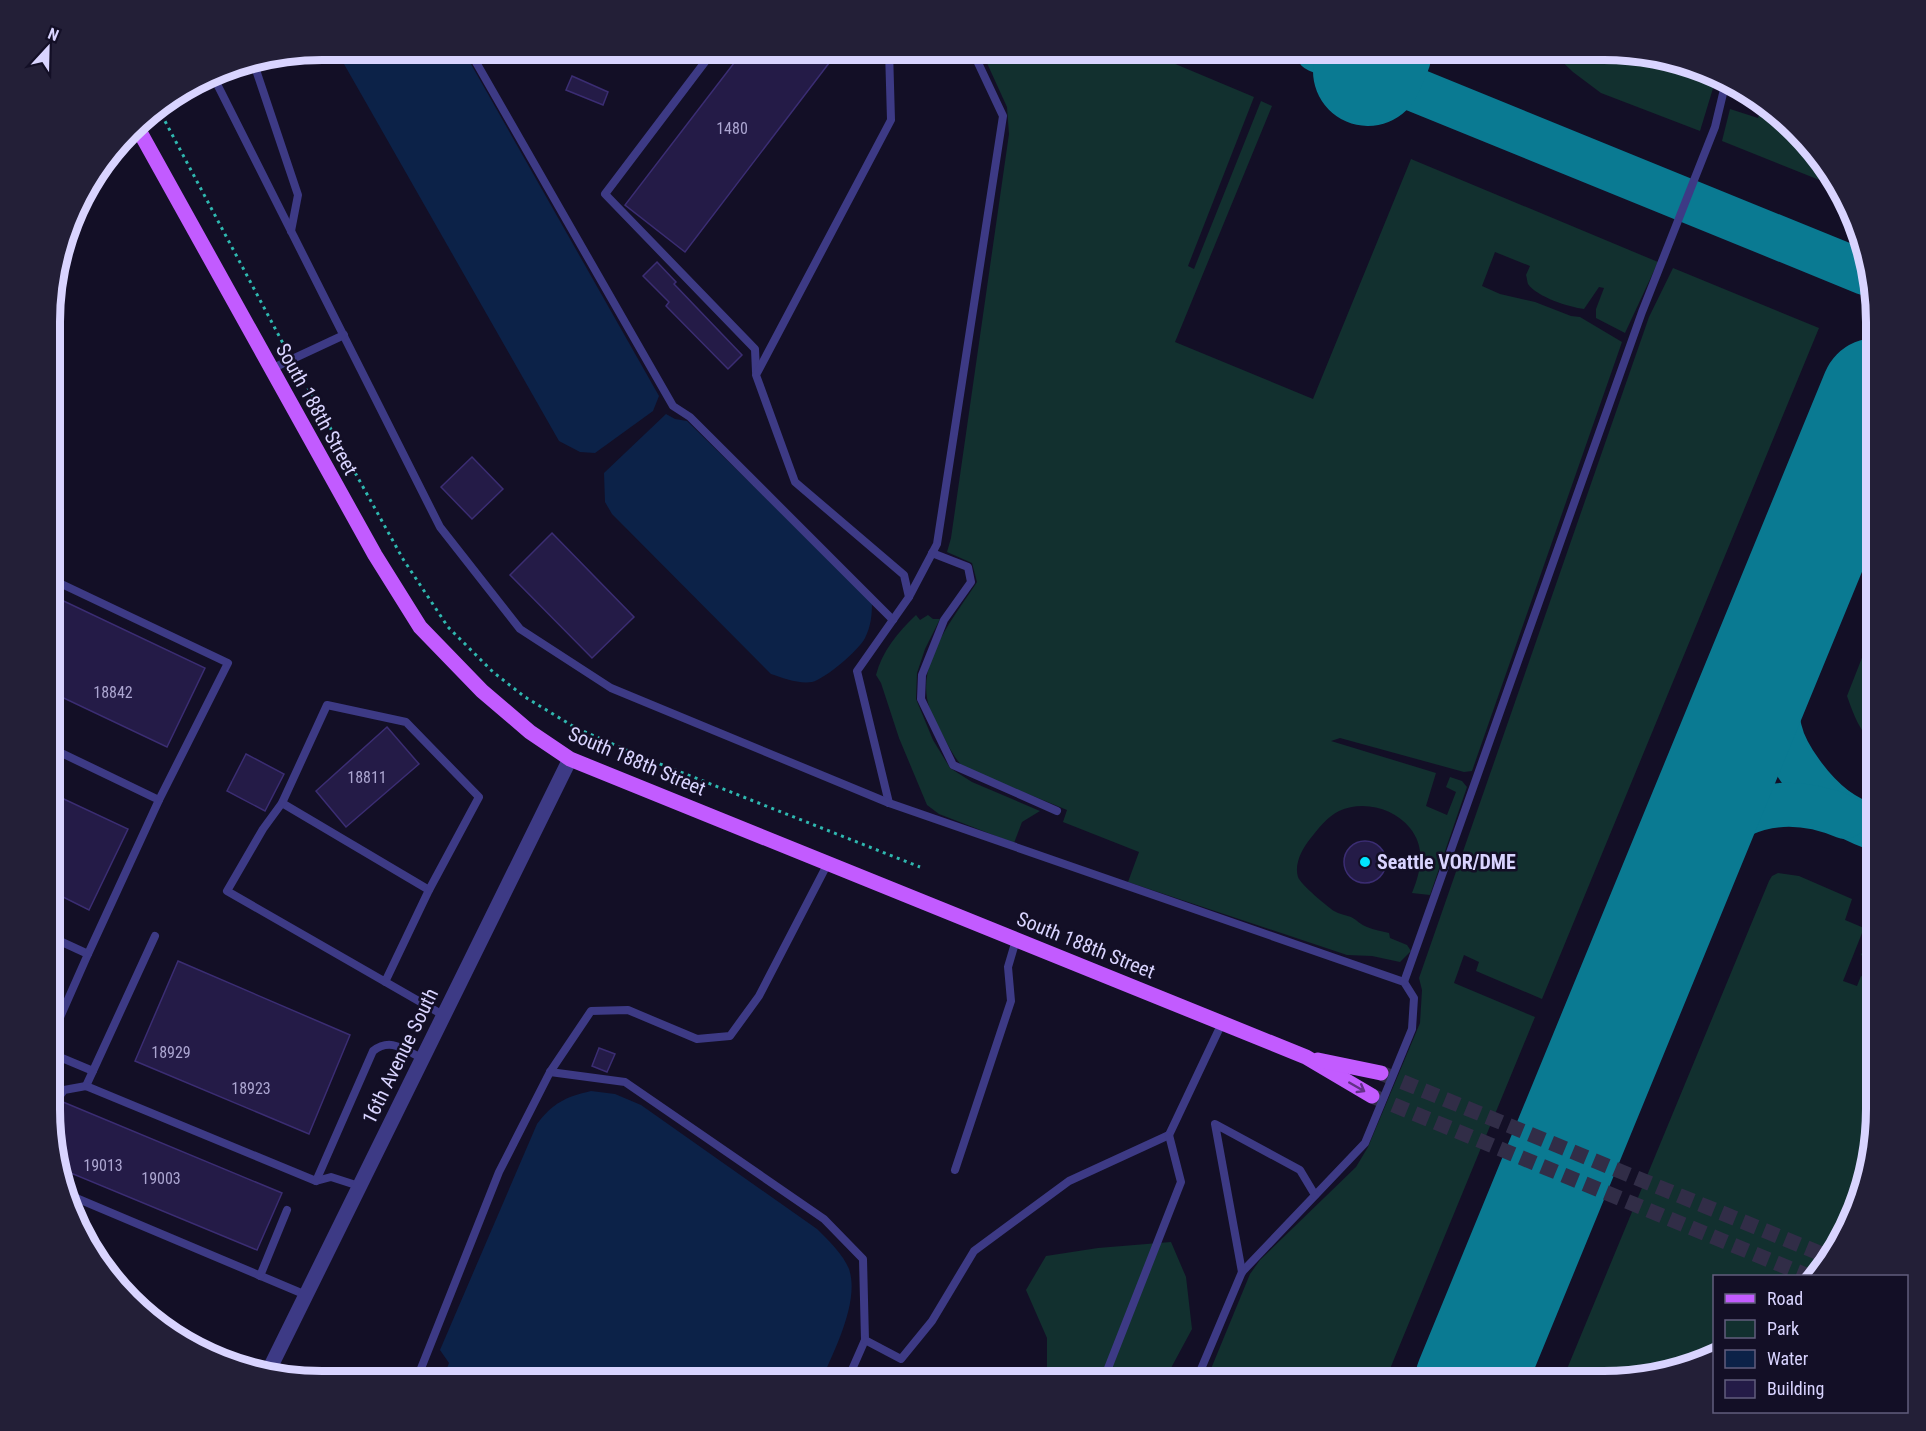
<svg xmlns="http://www.w3.org/2000/svg" width="1926" height="1431" viewBox="0 0 1926 1431" font-family="'Roboto Condensed',sans-serif">
<rect width="100%" height="100%" fill="#130f26"/>
<!-- green -->
<g fill="#12302f">
<path d="M981,50h161l112,47 -66,169 6,3 67,-168 11,5 -97,236 138,57 98,-240 247,103 -33,71 -29,-15v-9l8,-21 -5,-1 -15,22c-15,-2 -47,-12 -56,-25 -1,-3 -1,-6 -2,-9l4,-9 -35,-14 -13,34 18,8 35,8 36,14 9,1 42,25 -150,429 -8,1 -124,-34 -9,3 105,32 -10,33 21,9 9,-23 -10,-5 4,-10 12,4 5,6 -37,108 -18,-2c9,-22 14,-45 -2,-65 -16,-20 -47,-28 -71,-17 -12,6 -21,18 -29,28 -8,10 -16,25 -12,38 3,8 29,29 36,34 5,3 12,4 17,6 6,3 10,8 16,10 7,3 15,4 22,6l1,5 17,7 4,6 -11,11 -28,-6 -25,-1 -219,-73 11,-30 -76,-30 4,-12 -104,-43c-10,-11 -15,-22 -22,-35 -6,-11 -12,-22 -14,-34 -7,-41 30,-85 50,-116l-5,-19 -25,-11 4,-14 58,-404 -2,-27z"/>
<path d="M1550,50h71l87,20 8,5 -2,10 -14,46 -99,-38 -28,-21z"/>
<path d="M1763,104l20,13 54,70 -115,-46 8,-32 28,9z"/>
<path d="M1673,268l146,60 -277,671 -66,-28 3,-9 -15,-7 -10,28 81,34 -150,364h-179l44,-107 10,-14 96,-93 12,-20 52,-124 2,-33 -3,-12 230,-661z"/>
<path d="M916,615l4,5 8,-5 5,4h7l-15,30 -8,24 -1,26 17,41 17,28 22,14 68,29 -18,11 -8,21 -75,-29 -12,-9 -28,-67 -18,-55 -5,-8c6,-24 22,-43 40,-60z"/>
<path d="M1876,622v125c-16,-15 -22,-31 -29,-51z"/>
<path d="M1778,873l21,3 53,23 -7,21 19,8 -21,53 14,5 4,-10 8,3 7,-15v163l-20,86 -40,63h-102v80l-110,25h-42l207,-500 3,-5z"/>
<path d="M1871,932l5,2v29l-15,-8z"/>
<path d="M1171,1242l15,35 6,52 -28,52h-117v-43l-21,-48 20,-34 52,-8z"/>
</g>
<!-- water -->
<g fill="#0c2248">
<path d="M336,50h127l196,346 -6,15 -58,42 -15,-1 -21,-11z"/>
<path d="M666,414l9,5 12,2 185,181c0,13 -1,24 -7,36 -6,12 -40,41 -53,44 -14,2 -29,-4 -41,-8l-159,-160 -7,-12 -1,-29z"/>
<path d="M591,1091l24,3 26,11 176,124c11,11 26,25 32,40 11,32 -15,82 -28,112h-379l7,-18 -9,-13 97,-226c16,-21 28,-27 54,-33z"/>
</g>
<g fill="none" stroke-linecap="round" stroke-linejoin="round">
<!-- taxiway -->
<g stroke="#0a7a92" stroke-width="44">
<path d="M1317,50l548,223"/>
<path d="M1775,638c1,30 -2,63 5,92 6,27 34,62 55,78 12,9 27,16 41,21"/>
<path d="M1682,866c8,-9 16,-20 25,-28 41,-37 88,-42 138,-21"/>
</g>
<!-- runway -->
<g stroke="#0a7a92" stroke-width="110">
<path d="M1368,71l9,-21"/>
<path d="M1470,1381l406,-988"/>
</g>
</g>
<!-- building -->
<g fill="#241b47" stroke="#3b2d73" stroke-width="1.5">
<path d="M744,50h95l-154,202 -60,-47z"/>
<path d="M572,76l36,16 -5,13 -37,-15z"/>
<path d="M657,262l19,20 -2,2 68,71 -14,14 -62,-63 3,-4 -26,-26z"/>
<path d="M472,457l31,32 -31,30 -31,-32z"/>
<path d="M552,533l82,84 -42,41 -82,-83z"/>
<path d="M51,595l154,73 -38,79 -116,-55z"/>
<path d="M387,727l32,37 -73,63 -30,-36z"/>
<path d="M246,754l38,20 -19,37 -38,-20z"/>
<path d="M51,793l77,36 -39,81 -38,-19z"/>
<circle cx="1365" cy="862" r="21"/>
<path d="M178,961l172,74 -41,99 -174,-73z"/>
<path d="M599,1048l16,6 -8,18 -15,-6z"/>
<path d="M63,1102l219,91 -25,57 -196,-81 -11,-44z"/>
</g>
<g fill="none" stroke-linecap="round" stroke-linejoin="round">
<!-- primary-tunnel -->
<g stroke="#312d47" stroke-width="15" stroke-dasharray="15 8" stroke-linecap="butt">
<path d="M1381,1073l448,184"/>
<path d="M1372,1096l436,180"/>
</g>
<!-- path -->
<g stroke="#2fb8b0" stroke-width="3" stroke-dasharray="3 4.5" stroke-linecap="butt">
<path d="M158,108l128,241"/>
<path d="M297,368l106,191 45,68 45,45 32,25 51,31 64,28 280,111"/>
</g>
<!-- service -->
<g stroke="#3d3a85" stroke-width="8">
<path d="M469,50l204,356 17,11 203,203"/>
<path d="M714,50l-109,144 150,155 1,23"/>
<path d="M889,50l2,70 -135,255 39,107 109,93 5,22 -52,74 32,132"/>
<path d="M253,61l45,134 -7,36"/>
<path d="M213,76l227,451 80,102 91,59 278,115 515,179 10,16 -2,31 -47,114 -123,129 -46,109"/>
<path d="M271,369l73,-34"/>
<path d="M932,553l36,14 3,15 -27,38 -22,55 -1,24 32,66 104,46"/>
<path d="M51,579l177,84 -69,137"/>
<path d="M909,597l28,-53 66,-428 -31,-66"/>
<path d="M51,748l108,52 -71,154"/>
<path d="M282,803l147,87"/>
<path d="M385,982l44,-92 50,-93 -73,-75 -79,-17 -45,98 -19,26 -36,62 216,124"/>
<path d="M1404,982l238,-670 73,-185 11,-46"/>
<path d="M50,1040l38,-86 -37,-17"/>
<path d="M50,1053l43,18"/>
<path d="M550,1072l75,10 199,137 39,40 2,81 -18,41"/>
<path d="M86,1086l69,-150"/>
<path d="M50,1110l14,-20 22,-4 230,95 15,-4 28,9"/>
<path d="M955,1170l56,-169 -3,-34 8,-27"/>
<path d="M316,1181l57,-130c18,-14 31,-1 49,7"/>
<path d="M69,1195l237,100"/>
<path d="M1242,1272l-27,-148 85,46 15,25"/>
<path d="M260,1276l27,-66"/>
<path d="M865,1340l36,19 31,-38 42,-70 95,-70 100,-46 53,-112"/>
<path d="M416,1381l83,-209 51,-100 41,-61 37,-1 69,29 33,-3 29,-40 69,-133"/>
<path d="M1103,1381l78,-199 -12,-47"/>
</g>
<!-- tertiary -->
<path stroke="#3d3a85" stroke-width="15" d="M268,1372l302,-613"/>
<!-- primary -->
<g stroke="#c25bff" stroke-width="15">
<path d="M136,125l239,430 45,72 62,64 48,41 40,27 736,298 66,39"/>
<path d="M1318,1060l63,13"/>
</g>
</g>
<!-- one-way arrows -->
<defs><path id="oneway-shaft" d="M-6 0H5M1.5-3L5.5 0L1.5 3" fill="none" stroke-width="1.6" stroke-linecap="round" stroke-linejoin="round" transform="scale(1.5)"/></defs>
<use stroke="#623188" href="#oneway-shaft" transform="translate(1357 1087) rotate(30)"/>
<!-- markers -->
<circle fill="#00e5ff" stroke="#130f26" stroke-width="2" cx="1365" cy="862" r="6"/>
<g text-anchor="middle" dominant-baseline="central" stroke-width="5" stroke-linejoin="round" paint-order="stroke">
<!-- number labels -->
<g font-size="16" fill="#aca6d1">
<text x="732" y="128">1480</text>
<text x="113" y="692">18842</text>
<text x="367" y="777">18811</text>
<text x="171" y="1052">18929</text>
<text x="251" y="1088">18923</text>
<text x="103" y="1165">19013</text>
<text x="161" y="1178">19003</text>
</g>
<!-- street labels -->
<g font-size="20" fill="#d9d4ff" stroke="#130f26">
<text transform="translate(317 409) rotate(61)">South 188th Street</text>
<text transform="translate(637 761) rotate(23)">South 188th Street</text>
<text transform="translate(1086 945) rotate(22)">South 188th Street</text>
<text transform="translate(400 1056) rotate(-64)">16th Avenue South</text>
</g>
<!-- poi labels -->
<g font-size="20" font-weight="bold" fill="#d9d4ff" stroke="#130f26" text-anchor="start">
<text x="1377" y="862">Seattle VOR/DME</text>
</g>
</g>
<!-- crop -->
<path d="M0 0H1926V1431H0ZM322 60H1604A262 262 0 0 1 1866 322V1109A262 262 0 0 1 1604 1371H322A262 262 0 0 1 60 1109V322A262 262 0 0 1 322 60Z" fill="#231f37" fill-rule="evenodd"/>
<path fill="none" stroke="#d9d4ff" stroke-width="8" d="M322 60H1604A262 262 0 0 1 1866 322V1109A262 262 0 0 1 1604 1371H322A262 262 0 0 1 60 1109V322A262 262 0 0 1 322 60Z"/>
<!-- legend -->
<rect x="1713" y="1275" width="195" height="138" fill="#130f26" stroke="#625e7d" stroke-width="1.5"/>
<rect x="1725" y="1294" width="30" height="9" fill="#c25bff" stroke="#625e7d" stroke-width="1.5"/>
<text x="1767" y="1305" font-size="18" fill="#d9d4ff">Road</text>
<rect x="1725" y="1320" width="30" height="18" fill="#12302f" stroke="#625e7d" stroke-width="1.5"/>
<text x="1767" y="1335" font-size="18" fill="#d9d4ff">Park</text>
<rect x="1725" y="1350" width="30" height="18" fill="#0c2248" stroke="#625e7d" stroke-width="1.5"/>
<text x="1767" y="1365" font-size="18" fill="#d9d4ff">Water</text>
<rect x="1725" y="1380" width="30" height="18" fill="#241b47" stroke="#625e7d" stroke-width="1.5"/>
<text x="1767" y="1395" font-size="18" fill="#d9d4ff">Building</text>
<!-- north arrow -->
<g transform="translate(48 48) rotate(22)" stroke="#130f26" stroke-width="4.5" paint-order="stroke">
<path d="M0-4.5L10 22L0 15L-10 22Z" fill="#d9d4ff"/>
<text y="-9" font-size="16" font-weight="bold" text-anchor="middle" fill="#d9d4ff">N</text>
</g>
</svg>
